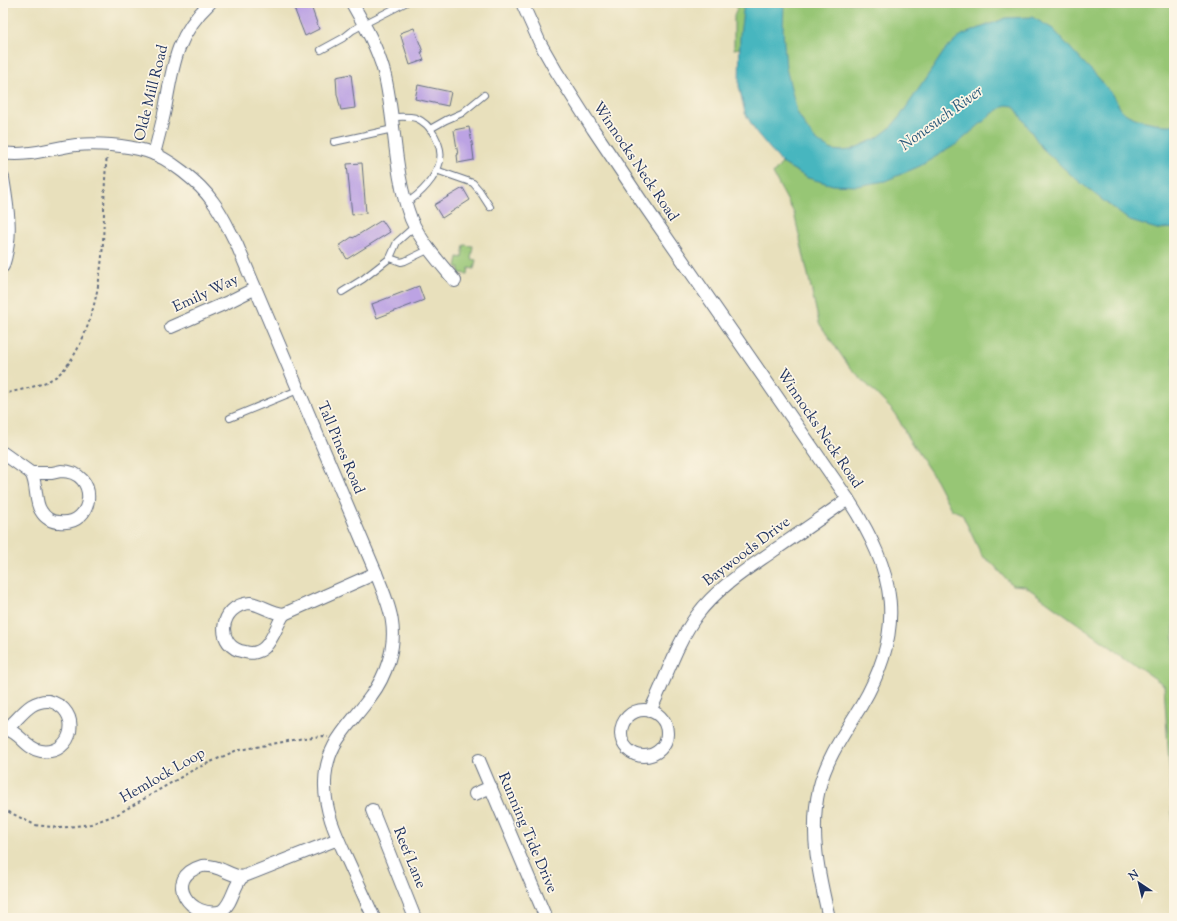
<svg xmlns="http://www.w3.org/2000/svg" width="1177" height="921" viewBox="0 0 1177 921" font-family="'Sorts Mill Goudy',serif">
<rect width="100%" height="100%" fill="#fcf5e5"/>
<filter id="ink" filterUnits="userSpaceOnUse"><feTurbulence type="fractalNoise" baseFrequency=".025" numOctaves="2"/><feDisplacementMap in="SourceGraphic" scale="8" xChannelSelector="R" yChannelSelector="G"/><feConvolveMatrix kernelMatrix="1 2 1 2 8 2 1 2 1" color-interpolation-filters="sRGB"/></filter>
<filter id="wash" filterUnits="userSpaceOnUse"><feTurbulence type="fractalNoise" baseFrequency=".012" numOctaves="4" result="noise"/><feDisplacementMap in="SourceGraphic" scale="16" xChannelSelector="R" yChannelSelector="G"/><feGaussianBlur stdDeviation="0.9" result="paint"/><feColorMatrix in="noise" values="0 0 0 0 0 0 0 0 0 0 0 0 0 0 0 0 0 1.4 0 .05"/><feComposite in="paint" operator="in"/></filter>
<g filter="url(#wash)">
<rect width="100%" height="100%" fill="#e8e0bc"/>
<!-- green -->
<g fill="#97c674" stroke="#597a69">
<path d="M733,3h441v124l-30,-4 -19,-4 -29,-35 -202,44 -38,25 -40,-5 -28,-53 -6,-54 -48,8v-33l3,-7z"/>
<path d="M1009,99l98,105 20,13 30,12 17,-1v613l-10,-156 -139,-99 -13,-1 -20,-22 -10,-7 -20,-42 -11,-5 -15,-29 -28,-42 -8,-16 -7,-11 -45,-46 -29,-42 -25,-110 -21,-39 9,-11 26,15z"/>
<path d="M464,245l9,1 -2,13 5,1 -2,9 -5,-1 -1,6 -9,-1 1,-5 -4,-1 2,-10 4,1z"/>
</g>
<!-- water -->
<path fill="#47b6bf" stroke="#31728e" d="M744,3h40l-1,28 3,37 11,44 10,17 8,10 8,6 9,5 9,1 10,-1 26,-12 13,-10 11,-13 44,-65 17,-15 44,-17 26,-1 21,12 30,33 14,14 14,17 11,18 6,4 12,5 24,5h10v103l-17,1 -27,-8 -38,-29 -22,-18 -28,-26 -28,-42 -8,-1 -14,9 -35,30 -37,22 -35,15 -28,5 -24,-1 -25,-7 -26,-15 -26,-31 -11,-19 -6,-27 1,-51z"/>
<g id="blocks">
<!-- building -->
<g fill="#bca3e3">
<path d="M292,3h16l1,3h2l8,23 -14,7z"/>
<path d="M414,28l9,24h-2l3,8 -14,5 -10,-32z"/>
<path d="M351,74l4,34 -14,2 -4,-16 -1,-17z"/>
<path d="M418,85l33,7 -3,14 -33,-7z"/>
<path d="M469,127l3,16 2,17 -16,3 -1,-8h1l-4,-25z"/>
<path d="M362,163l4,50 -14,2 -5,-51z"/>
<path d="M463,188l7,12 -28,18 -8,-13z"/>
<path d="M382,220l8,12 -43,27 -8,-13 13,-9 1,1z"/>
<path d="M419,286l5,14 -47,18 -5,-14z"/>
</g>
</g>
</g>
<g filter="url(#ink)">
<use href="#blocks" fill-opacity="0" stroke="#636d7f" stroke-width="1"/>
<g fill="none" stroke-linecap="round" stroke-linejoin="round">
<!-- service casing -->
<g stroke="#636d7f" stroke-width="8">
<g id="service">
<path d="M321,50l22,-12 10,-8 11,-6 41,-21"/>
<path d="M391,117c8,0 17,-1 25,1 15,6 27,27 24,43 -4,17 -19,33 -34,42"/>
<path d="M430,129l16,-9 16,-7 22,-18"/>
<path d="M334,142l59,-13"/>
<path d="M436,170l37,13 6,7 11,17"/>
<path d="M390,258l11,4 4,-1 25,-12"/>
<path d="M342,292l21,-13 27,-21 7,-16 18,-16"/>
<path d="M230,418l68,-28"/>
</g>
</g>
<!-- minor casing -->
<g stroke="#636d7f" stroke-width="14">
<g id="minor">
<path d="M352,3c13,23 25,44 32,69 12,48 9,100 27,147 10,23 28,43 44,62"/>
<path d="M522,3l18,40 16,28 37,58 47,70 208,300c48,74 59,129 13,207 -16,26 -35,53 -42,83 -10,43 0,87 10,129"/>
<path d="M3,153c25,4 48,-5 73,-8 20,-2 50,0 70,6 22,6 54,32 67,51 10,13 16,28 24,43l139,328c6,16 14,32 16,49 4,25 -6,54 -21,74 -21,30 -45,46 -46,86 -1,29 12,55 24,81 8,18 17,37 25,55"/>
<path d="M154,154c4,-15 8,-30 11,-45 8,-44 11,-74 45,-106"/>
<path d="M3,178c5,32 10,57 0,88"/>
<path d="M171,327l55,-24 28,-14"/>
<path d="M3,453l28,20"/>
<path d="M61,471c39,0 34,56 -2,51 -7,0 -14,-4 -18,-11 -7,-10 -3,-26 -10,-38h21z"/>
<path d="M250,603c12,2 21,10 34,11 -7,10 -10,24 -19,33 -5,5 -13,7 -20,5 -31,-5 -26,-47 5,-49z"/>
<path d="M284,614l92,-41"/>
<path d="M49,701c34,8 25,55 -8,50 -15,-2 -20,-18 -35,-22 15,-11 22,-29 43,-28z"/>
<circle cx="644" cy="733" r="23"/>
<path d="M650,711c16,-32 26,-67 47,-96 20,-27 49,-45 76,-64 25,-17 50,-34 75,-52"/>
<path d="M479,760l67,158"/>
<path d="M475,794l16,-7"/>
<path d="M372,810l43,108"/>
<path d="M202,866c15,-2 26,9 40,11 -9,10 -9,25 -20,34 -31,10 -61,-33 -20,-45z"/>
<path d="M242,877l96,-38"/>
</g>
</g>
<!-- path -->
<g stroke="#636d7f" stroke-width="2" stroke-dasharray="3 3" stroke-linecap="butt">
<path d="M3,394c16,-4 35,-7 49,-15 11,-6 18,-17 24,-27 16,-29 23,-64 26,-96 3,-34 1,-67 5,-100"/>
<path d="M3,809l32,16 25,3 31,-4 27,-10 75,-44 42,-19 69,-13 19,-2 5,1"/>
</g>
<!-- service -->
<use href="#service" stroke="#fff" stroke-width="6"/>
<!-- minor -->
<use href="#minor" stroke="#fff" stroke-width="12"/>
</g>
</g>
<g text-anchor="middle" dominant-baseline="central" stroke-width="3.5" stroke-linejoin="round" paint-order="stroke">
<!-- street labels -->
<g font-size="15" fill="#1b2f5e" stroke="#fcf5e5">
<text transform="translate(152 93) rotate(-76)">Olde Mill Road</text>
<text transform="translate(635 162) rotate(56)">Winnocks Neck Road</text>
<text transform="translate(206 294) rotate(-25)">Emily Way</text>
<text transform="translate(819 429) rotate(56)">Winnocks Neck Road</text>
<text transform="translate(340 448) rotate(67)">Tall Pines Road</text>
<text transform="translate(747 552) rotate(-37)">Baywoods Drive</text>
<text transform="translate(163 776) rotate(-30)">Hemlock Loop</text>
<text transform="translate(527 833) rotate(67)">Running Tide Drive</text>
<text transform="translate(409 858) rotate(68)">Reef Lane</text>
</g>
<!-- water labels -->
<g font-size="16" font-style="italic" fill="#28587b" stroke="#fcf5e5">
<text transform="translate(942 119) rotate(-36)">Nonesuch River</text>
</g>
</g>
<!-- margin -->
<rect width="1177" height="921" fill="none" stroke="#fcf5e5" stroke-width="16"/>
<!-- north arrow -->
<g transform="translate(1139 883) rotate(325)" stroke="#fcf5e5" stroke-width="3" paint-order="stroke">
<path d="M0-3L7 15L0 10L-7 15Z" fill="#1b2f5e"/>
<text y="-6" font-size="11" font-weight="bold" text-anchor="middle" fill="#1b2f5e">N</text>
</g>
</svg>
